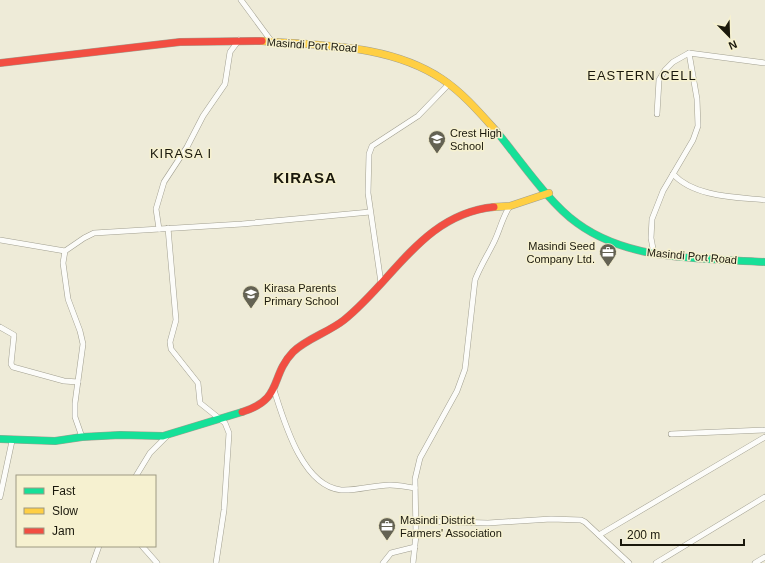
<svg xmlns="http://www.w3.org/2000/svg" width="765" height="563" viewBox="0 0 765 563" font-family="Helvetica,sans-serif">
<rect width="100%" height="100%" fill="#eeebd8"/>
<g fill="none" stroke-linecap="round" stroke-linejoin="round">
<!-- street casing -->
<g stroke="#a19f90" stroke-width="6">
<g id="street">
<path d="M241,0l31,42"/>
<path d="M657,114l2,-34 6,-10 8,-8 16,-9 76,10"/>
<path d="M673,174c21,23 62,23 92,26"/>
<path d="M168,228l8,92 -6,22 1,7 27,34 2,20 25,20 4,10 -5,77 -8,53"/>
<path d="M159,229l-3,-20 8,-27 23,-35 16,-31 22,-32 5,-32 9,-12"/>
<path d="M0,240l65,11"/>
<path d="M654,254l-3,-16 1,-19 11,-28 30,-51 5,-14 -1,-27 -8,-46"/>
<path d="M381,283l-13,-90 1,-39 3,-8 46,-30 30,-31"/>
<path d="M0,327l14,8 -3,29 2,3 51,14 14,1"/>
<path d="M274,390c10,31 28,96 67,100 16,1 33,-5 49,-5 9,0 17,2 25,3"/>
<path d="M671,434l94,-4"/>
<path d="M82,437l-7,-20v-14l8,-59 -3,-13 -12,-32 -5,-36 2,-12 19,-13 10,-5 148,-9 128,-12"/>
<path d="M136,476l14,-23 17,-17"/>
<path d="M0,497l12,-56"/>
<path d="M416,521l72,2 63,-4 30,1 4,2 44,41"/>
<path d="M599,535l166,-98"/>
<path d="M142,546l15,17"/>
<path d="M93,563l6,-17"/>
<path d="M383,563l8,-10 24,-6"/>
<path d="M413,563l3,-28 -1,-56 5,-21 37,-67 8,-22 10,-89c5,-13 12,-24 18,-36 7,-13 9,-27 17,-38"/>
<path d="M656,563l109,-66"/>
<path d="M755,563l10,-6"/>
</g>
</g>
<!-- fast casing -->
<g stroke="#a19f90" stroke-width="8">
<g id="fast">
<path d="M497,132c23,28 52,71 80,91 53,39 125,35 188,39"/>
<path d="M0,439l55,2 27,-4 38,-2 43,1 79,-24"/>
</g>
</g>
<!-- slow casing -->
<g stroke="#a19f90" stroke-width="8">
<g id="slow">
<path d="M262,41c61,5 127,3 180,38 21,14 38,34 55,53"/>
<path d="M494,207l16,-1 39,-13"/>
</g>
</g>
<!-- jam casing -->
<g stroke="#a19f90" stroke-width="8">
<g id="jam">
<path d="M0,63l180,-21 82,-1"/>
<path d="M242,412c42,-13 27,-35 51,-60 13,-13 36,-20 51,-32 50,-40 79,-106 150,-113"/>
</g>
</g>
<!-- street -->
<use href="#street" stroke="#fcfcf9" stroke-width="5"/>
<!-- fast -->
<use href="#fast" stroke="#16e098" stroke-width="7"/>
<!-- slow -->
<use href="#slow" stroke="#ffcf43" stroke-width="7"/>
<!-- jam -->
<use href="#jam" stroke="#f24e42" stroke-width="7"/>
</g>
<!-- icons -->
<defs>
<g id="school-pin" transform="scale(0.9)"><path d="M0 17L-7.5 6A9.5 9.5 0 1 1 7.5 6Z" fill="#646253" stroke="#f6f1d0"/><path d="M0-5L7-2L0 1L-7-2ZM-4 1L0 2.5L4 1V4Q0 6-4 4Z" fill="#fff"/></g>
<g id="office-pin" transform="scale(0.9)"><path d="M0 17L-7.5 6A9.5 9.5 0 1 1 7.5 6Z" fill="#646253" stroke="#f6f1d0"/><path d="M-6-3h4V-5.5h4V-3h4V5H-6ZM-1-4.5V-3h2v-1.5ZM-6 0V1H6V0Z" fill="#fff"/></g>
</defs>
<g fill-rule="evenodd">
<use href="#school-pin" x="437" y="139"/>
<use href="#office-pin" x="608" y="252"/>
<use href="#school-pin" x="251" y="294"/>
<use href="#office-pin" x="387" y="526"/>
</g>
<g text-anchor="middle" dominant-baseline="central" stroke-width="3" stroke-linejoin="round" paint-order="stroke">
<!-- street labels -->
<g font-size="11" fill="#1a180c" stroke="#f6f1d0">
<text transform="translate(312 45) rotate(4)">Masindi Port Road</text>
<text transform="translate(692 256) rotate(5)">Masindi Port Road</text>
</g>
<!-- poi labels -->
<g font-size="11" fill="#1a180c" stroke="#f6f1d0" text-anchor="start">
<text x="450" y="133">Crest High<tspan x="450" dy="13">School</tspan></text>
<text x="595" y="246" text-anchor="end">Masindi Seed<tspan x="595" dy="13">Company Ltd.</tspan></text>
<text x="264" y="288">Kirasa Parents<tspan x="264" dy="13">Primary School</tspan></text>
<text x="400" y="520">Masindi District<tspan x="400" dy="13">Farmers' Association</tspan></text>
</g>
<!-- quarter labels -->
<g font-size="13" letter-spacing="1" fill="#1a180c" stroke="#f6f1d0">
<text x="642" y="75">EASTERN CELL</text>
<text x="181" y="153">KIRASA I</text>
</g>
<!-- district labels -->
<g font-size="15" font-weight="bold" letter-spacing="1" fill="#1a180c" stroke="#f6f1d0">
<text x="305" y="177">KIRASA</text>
</g>
</g>
<!-- legend -->
<rect x="16" y="475" width="140" height="72" fill="#f6f1d0" stroke="#9e9a82"/>
<rect x="24" y="488" width="20" height="6" fill="#16e098" stroke="#9e9a82"/>
<text x="52" y="495" font-size="12" fill="#1a180c">Fast</text>
<rect x="24" y="508" width="20" height="6" fill="#ffcf43" stroke="#9e9a82"/>
<text x="52" y="515" font-size="12" fill="#1a180c">Slow</text>
<rect x="24" y="528" width="20" height="6" fill="#f24e42" stroke="#9e9a82"/>
<text x="52" y="535" font-size="12" fill="#1a180c">Jam</text>
<!-- north arrow -->
<g transform="translate(729 36) rotate(157)" stroke="#f6f1d0" stroke-width="3" paint-order="stroke">
<path d="M0-3L7 15L0 10L-7 15Z" fill="#1a180c"/>
<text y="-6" font-size="11" font-weight="bold" text-anchor="middle" fill="#1a180c">N</text>
</g>
<!-- scale -->
<path d="M621 539v6h123v-6" fill="none" stroke="#1a180c" stroke-width="2"/>
<text x="627" y="539" font-size="12" fill="#1a180c" stroke="#f6f1d0" stroke-width="3" paint-order="stroke">200 m</text>
</svg>
